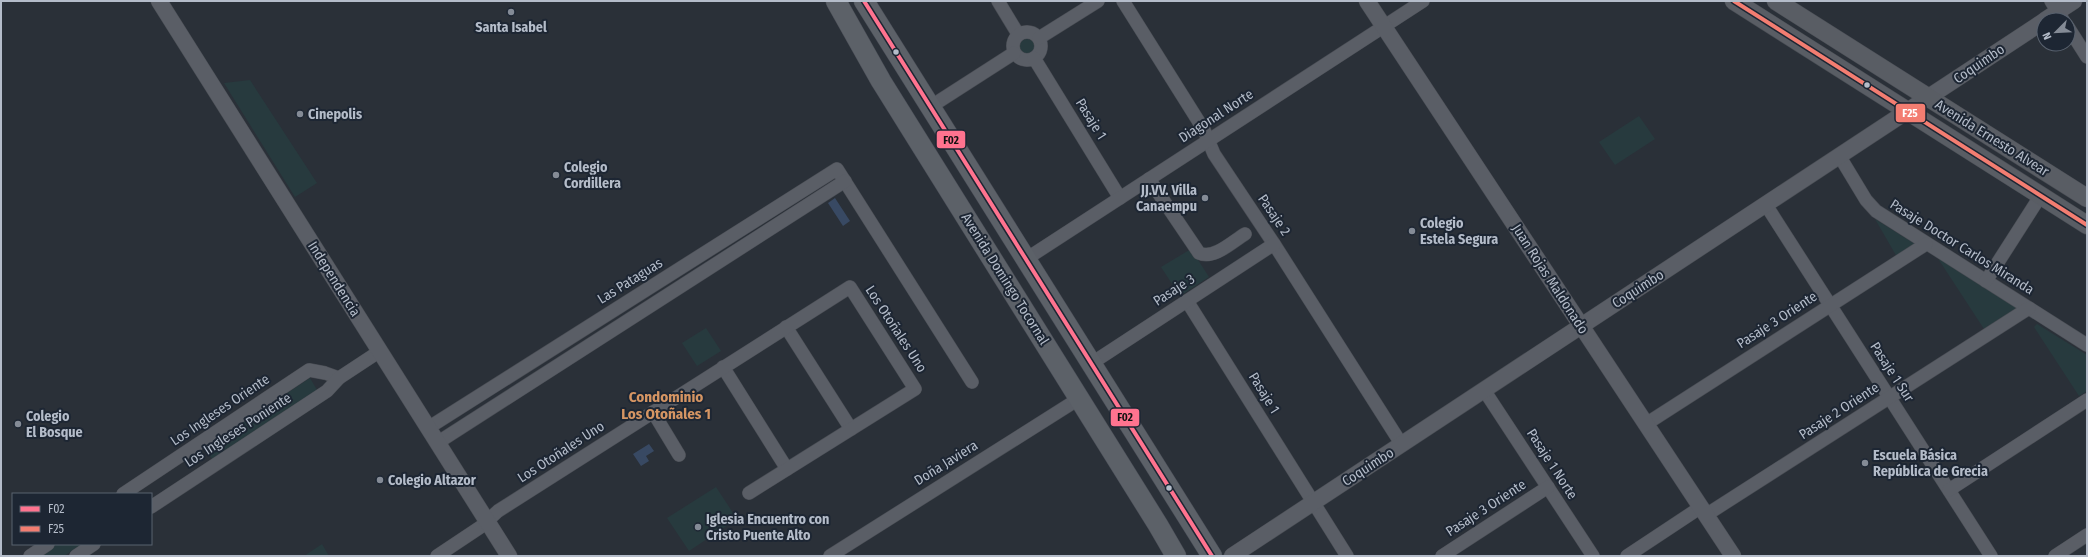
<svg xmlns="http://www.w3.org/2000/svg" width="2088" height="557" viewBox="0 0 2088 557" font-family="'Fira Sans Condensed',sans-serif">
<rect width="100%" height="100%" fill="#2a3038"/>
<!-- green -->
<g fill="#273a3e">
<circle cx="1027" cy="47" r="8"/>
<path d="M250,80l67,103 -22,14 -71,-114z"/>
<path d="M1639,116l16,23 -40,26 -16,-23z"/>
<path d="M1875,219l42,26 -20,12z"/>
<path d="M1191,249l18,28 -29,19 -19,-29z"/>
<path d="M1941,257l80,49 -37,23 -45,-69z"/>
<path d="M2037,324l50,31v36l-8,5 -45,-69z"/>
<path d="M706,328l15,23 -24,15 -15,-23z"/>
<path d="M310,378l7,12 -105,69 -8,-12z"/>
<path d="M716,487l21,32 -48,32 -22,-33z"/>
<path d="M56,544h26l-18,12h-26z"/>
<path d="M322,544l7,12h-25z"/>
</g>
<!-- water -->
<g fill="#384963">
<path d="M835,198l15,23 -7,5 -15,-23z"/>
<path d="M649,444l5,7 -8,5 3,5 -8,5 -8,-12z"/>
</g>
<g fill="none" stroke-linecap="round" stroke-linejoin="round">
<!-- minor casing -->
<g stroke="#484c53" stroke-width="14">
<g id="minor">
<path d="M998,1l20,33"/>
<path d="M1123,1l81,129 10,24 60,90 128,201"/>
<path d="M2051,1l12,19"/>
<path d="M2068,27l19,30"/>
<circle cx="1027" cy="46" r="14"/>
<path d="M1039,38l59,-37"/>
<path d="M1034,58l86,140"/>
<path d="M930,107l84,-54"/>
<path d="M1840,157l26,43 10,11 211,134"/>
<path d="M1149,179l50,74c15,7 34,-12 46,-19"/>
<path d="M1766,205l225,351"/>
<path d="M1026,259l397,-258"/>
<path d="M1986,281l55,-86"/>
<path d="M1187,301l160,255"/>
<path d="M786,327l65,102"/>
<path d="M1092,363l182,-119"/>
<path d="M723,367l64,102"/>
<path d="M1484,390l109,166"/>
<path d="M653,412l26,43"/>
<path d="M1646,424l280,-180"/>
<path d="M428,428l409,-259 135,213"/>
<path d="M437,443l408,-262"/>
<path d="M1949,490l138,-90"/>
<path d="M123,494l186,-124 16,3 14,5"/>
<path d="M151,507l176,-116 12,-13 41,-27"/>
<path d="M1706,515l323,-207"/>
<path d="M30,556l18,-12"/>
<path d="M76,556l18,-12"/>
<path d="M437,556l45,-30 16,-15 352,-224 65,102 -166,104"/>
<path d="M830,556l250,-158"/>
<path d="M1442,556l106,-69"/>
<path d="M1627,556l74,-49"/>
<path d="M2055,556l32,-21"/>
</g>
</g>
<!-- tertiary casing -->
<g stroke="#484c53" stroke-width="17">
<g id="tertiary">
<path d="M159,1l350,555"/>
<path d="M1367,1l366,555"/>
<path d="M2045,20l29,-19"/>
<path d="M1232,556l812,-535"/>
</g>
</g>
<!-- secondary casing -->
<g stroke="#484c53" stroke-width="19">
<g id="secondary">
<path d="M1734,1l353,224"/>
<path d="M1776,1l311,197"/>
</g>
</g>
<!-- primary casing -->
<g stroke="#484c55" stroke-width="21">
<g id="primary">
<path d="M836,1l45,80 277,444 18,31"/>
<path d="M864,1l348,555"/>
</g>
</g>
<!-- minor -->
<use href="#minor" stroke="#5a5e66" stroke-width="13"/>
<!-- tertiary -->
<use href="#tertiary" stroke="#5a5e66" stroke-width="16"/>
<!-- secondary -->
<use href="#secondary" stroke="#595d64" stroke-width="18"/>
<!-- primary -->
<use href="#primary" stroke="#5c6168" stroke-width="20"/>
<!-- bus-1 casing -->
<g stroke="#1d2633" stroke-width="7">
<path id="bus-1" d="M864,1l348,555"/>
</g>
<!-- bus-2 casing -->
<g stroke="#1d2633" stroke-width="7">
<path id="bus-2" d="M1734,1l353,224"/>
</g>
<!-- bus-1 -->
<use href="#bus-1" stroke="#ff738f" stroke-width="4"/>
<!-- bus-2 -->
<use href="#bus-2" stroke="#f37d71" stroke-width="4"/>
</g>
<!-- markers -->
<g fill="#848b96" stroke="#1d2633" stroke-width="1.5">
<circle cx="511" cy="12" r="4"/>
<circle cx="300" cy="114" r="4"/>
<circle cx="556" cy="175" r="4"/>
<circle cx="1205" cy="198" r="4"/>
<circle cx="1412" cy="231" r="4"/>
<circle cx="18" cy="424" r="4"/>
<circle cx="1865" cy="463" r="4"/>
<circle cx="380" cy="480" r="4"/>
<circle cx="698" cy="527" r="4"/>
</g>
<g fill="#b4bcc9" stroke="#1d2633" stroke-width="1.5">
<circle cx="896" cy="52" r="3.5"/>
<circle cx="1867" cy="85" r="3.5"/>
<circle cx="1169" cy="488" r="3.5"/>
</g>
<g text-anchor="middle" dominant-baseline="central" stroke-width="4" stroke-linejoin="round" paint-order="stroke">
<!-- poi labels -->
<g font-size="14" font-weight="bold" fill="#b4bcc9" stroke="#1d2633" text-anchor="start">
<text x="511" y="27" text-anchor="middle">Santa Isabel</text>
<text x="308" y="114">Cinepolis</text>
<text x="564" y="167">Colegio<tspan x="564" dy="16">Cordillera</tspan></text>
<text x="1197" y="190" text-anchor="end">JJ.VV. Villa<tspan x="1197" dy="16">Canaempu</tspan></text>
<text x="1420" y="223">Colegio<tspan x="1420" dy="16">Estela Segura</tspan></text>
<text x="26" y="416">Colegio<tspan x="26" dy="16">El Bosque</tspan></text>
<text x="1873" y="455">Escuela Básica<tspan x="1873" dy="16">República de Grecia</tspan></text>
<text x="388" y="480">Colegio Altazor</text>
<text x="706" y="519">Iglesia Encuentro con<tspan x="706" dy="16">Cristo Puente Alto</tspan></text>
</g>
<!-- street labels -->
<g font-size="14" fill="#b4bcc9" stroke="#1d2633">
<text transform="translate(1979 64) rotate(-34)">Coquimbo</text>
<text transform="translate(1216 116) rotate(-33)">Diagonal Norte</text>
<text transform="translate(1091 119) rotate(58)">Pasaje 1</text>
<text transform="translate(1992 138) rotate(32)">Avenida Ernesto Alvear</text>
<text transform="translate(1274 215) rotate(56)">Pasaje 2</text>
<text transform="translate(1962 247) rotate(32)">Pasaje Doctor Carlos Miranda</text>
<text transform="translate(334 279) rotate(58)">Independencia</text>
<text transform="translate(1005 279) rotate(58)">Avenida Domingo Tocornal</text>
<text transform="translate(1550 279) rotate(57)">Juan Rojas Maldonado</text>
<text transform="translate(630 281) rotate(-32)">Las Pataguas</text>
<text transform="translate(1638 289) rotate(-33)">Coquimbo</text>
<text transform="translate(1174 290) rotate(-33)">Pasaje 3</text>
<text transform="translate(1777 320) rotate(-33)">Pasaje 3 Oriente</text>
<text transform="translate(896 329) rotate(57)">Los Otoñales Uno</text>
<text transform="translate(1892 372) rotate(57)">Pasaje 1 Sur</text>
<text transform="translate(1264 393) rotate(58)">Pasaje 1</text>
<text transform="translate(220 410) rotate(-34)">Los Ingleses Oriente</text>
<text transform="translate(1839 411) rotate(-33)">Pasaje 2 Oriente</text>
<text transform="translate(238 430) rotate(-33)">Los Ingleses Poniente</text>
<text transform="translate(561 452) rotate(-33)">Los Otoñales Uno</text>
<text transform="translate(946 463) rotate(-32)">Doña Javiera</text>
<text transform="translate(1552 464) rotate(57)">Pasaje 1 Norte</text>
<text transform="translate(1368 467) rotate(-33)">Coquimbo</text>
<text transform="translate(1486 508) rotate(-33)">Pasaje 3 Oriente</text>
</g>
<!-- neighbourhood labels -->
<g font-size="15" font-weight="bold" fill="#d59563" stroke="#1d2633">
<text x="666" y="397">Condominio<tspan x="666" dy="17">Los Otoñales 1</tspan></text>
</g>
</g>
<g stroke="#1d2633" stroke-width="1.5">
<rect x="1895" y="103" width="31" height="20" rx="4" fill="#f37d71"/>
<rect x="936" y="130" width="30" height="19" rx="4" fill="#ff738f"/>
<rect x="1110" y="408" width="30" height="19" rx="4" fill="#ff738f"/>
</g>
<g font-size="11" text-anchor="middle" font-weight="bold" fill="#fff">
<text x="1910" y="117">F25</text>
</g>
<g font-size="11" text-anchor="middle" font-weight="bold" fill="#111">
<text x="951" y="144">F02</text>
<text x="1125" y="421">F02</text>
</g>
<!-- border -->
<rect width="2088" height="557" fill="none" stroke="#b4bcc9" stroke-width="4"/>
<!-- legend -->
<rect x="12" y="493" width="140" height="52" fill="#1d2633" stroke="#59626f"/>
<rect x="20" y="506" width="20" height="6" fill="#ff738f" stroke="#59626f"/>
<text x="48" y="513" font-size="12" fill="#b4bcc9">F02</text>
<rect x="20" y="526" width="20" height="6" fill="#f37d71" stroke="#59626f"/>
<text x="48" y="533" font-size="12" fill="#b4bcc9">F25</text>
<!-- north arrow -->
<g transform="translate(2056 32) rotate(246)"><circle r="19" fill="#1d2633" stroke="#59626f"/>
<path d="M0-3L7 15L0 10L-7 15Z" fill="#848b96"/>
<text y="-6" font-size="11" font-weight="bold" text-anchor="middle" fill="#b4bcc9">N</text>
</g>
</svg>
